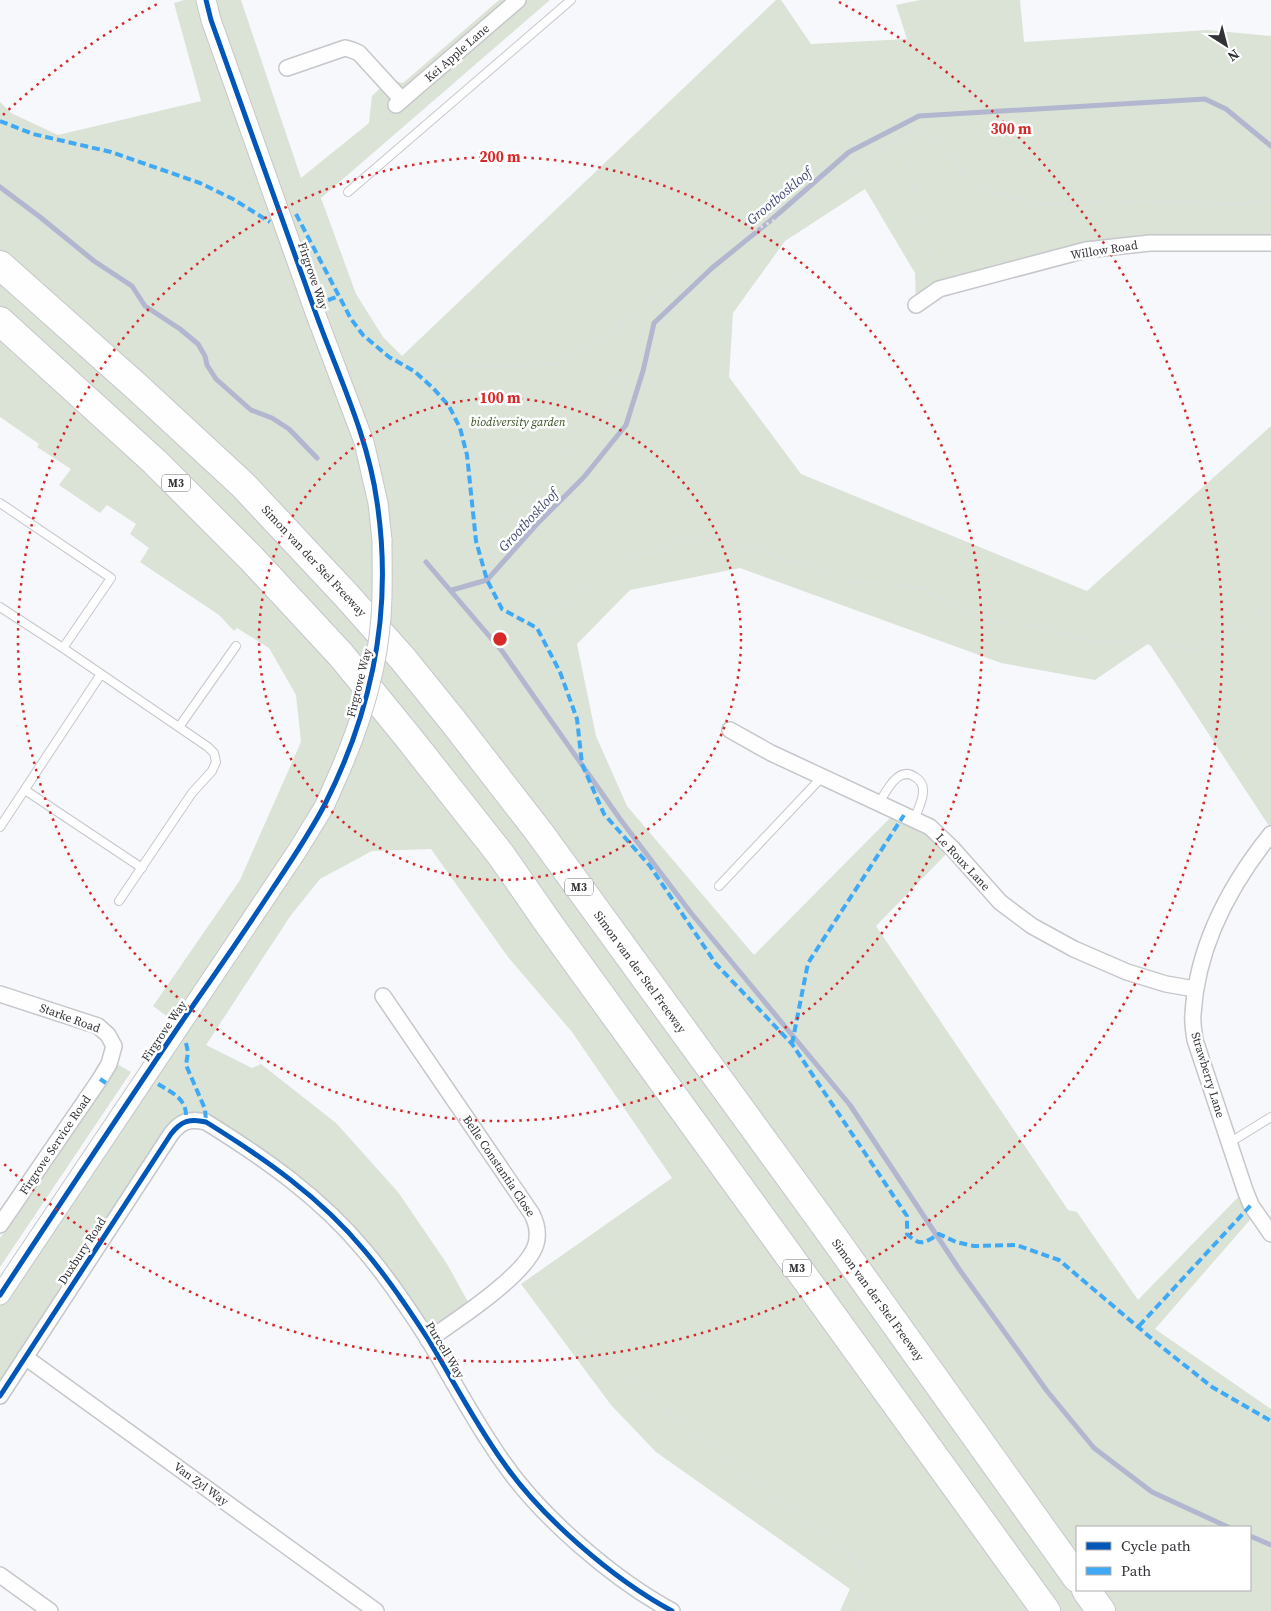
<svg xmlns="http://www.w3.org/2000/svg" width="1271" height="1611" viewBox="0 0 1271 1611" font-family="'Source Serif 4',serif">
<rect width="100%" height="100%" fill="#f7f8fc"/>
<!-- green -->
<g fill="#dae3d6" fill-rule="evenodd">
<path d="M184,0h57l60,178 68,-55 3,-27 17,-16 14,3 96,-83h51l-229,198 35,96 27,43 19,19 374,-356h5l30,44 96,-5 -11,-34 24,-5h100l4,42 183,-12 64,6v207h-120l-147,30 -88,32 -1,-32 -50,-84 -80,52 -52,72 -4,64 72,97 286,117 184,-165v403l-122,-186 -54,37 -94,-17 -261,-95 -110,22 -53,54 19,92 31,70 127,149 142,-143 56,36 -76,78 192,284 9,2 61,88 107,-110 11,23 -101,116 116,80v202h-431l10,-22 -194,-137 -45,-47 -90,-121 151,-106 -100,-146 -64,-75 -77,-108 -59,2 -52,28 -29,36 -85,130 46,23 9,-4 75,59 62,69 49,72 25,45 -44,31 -64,-91 -131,-110 -47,-18 -186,275v-101l179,-270 -26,-19 87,-126 61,-138 -5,-47 -27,-47 -32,-20 -3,3 -15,-16 -79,-53 9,-14 -19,-14 6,-10 -29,-19 -7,8 -41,-28 12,-16 -34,-22 2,-3 -39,-27v-315l11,11 47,22 143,-34 -27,-98zM1077,1527h173v63h-173z"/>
<path d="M117,1064l14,8 -131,195v-29z"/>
</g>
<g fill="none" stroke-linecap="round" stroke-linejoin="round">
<!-- stream -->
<g stroke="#b2b7cf" stroke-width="5">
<path d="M0,187l40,30 54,44 38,25 13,20 35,23 18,15 7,12 2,9 9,14 35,31 21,8 17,11 28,29"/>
<path d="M426,562l76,89 118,168 71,94 159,192 109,164 88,122 47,57 58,44 76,35"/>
<path d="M452,590l35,-10 50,-56 47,-47 42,-52 17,-54 11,-48 58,-55 58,-47 79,-69 70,-36 286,-17 21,10 45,37"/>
<path d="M1250,1536l21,9"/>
</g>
<!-- service casing -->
<g stroke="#c6c7ca" stroke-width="10">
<g id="service">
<path d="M348,192l223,-192"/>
<path d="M0,503l111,75 -48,70"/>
<path d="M0,607l63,41 145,99 6,6 2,9 -4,9 -20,22 -73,108"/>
<path d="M179,727l57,-81"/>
<path d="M25,790l117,78"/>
<path d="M879,803c7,-11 19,-38 36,-26 5,3 8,8 8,13 1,9 -6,21 -9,30"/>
<path d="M0,827l101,-153"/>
<path d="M719,886l103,-109"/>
<path d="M1229,1143l42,-26"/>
</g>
</g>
<!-- minor casing -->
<g stroke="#c6c7ca" stroke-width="18">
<g id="minor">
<path d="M287,68l58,-20 7,2 7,3 43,47"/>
<path d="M396,105l122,-105"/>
<path d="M916,305l23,-16 147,-39 64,-7h121"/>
<path d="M730,730l41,23 159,74 22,21 48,54 32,24 42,23 53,23 39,12 29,5"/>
<path d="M1271,834c-41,51 -74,113 -78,180 -1,8 1,18 2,26l50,150 6,15 20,29"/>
<path d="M0,994l98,32 10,9 6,11 -5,18 -9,15 -100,146"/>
<path d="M383,996l149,218c5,10 7,19 4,30 -9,31 -81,77 -108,96"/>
<path d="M25,1357l351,254"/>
<path d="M0,1396l171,-262c10,-13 19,-16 35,-12 58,36 114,75 158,128 24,28 44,58 64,89 25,41 47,84 75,123 38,55 110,117 169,149"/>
<path d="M0,1575l50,36"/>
</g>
</g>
<!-- tertiary casing -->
<g stroke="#c6c7ca" stroke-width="21">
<g id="tertiary">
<path d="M206,0l5,20 105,295 48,127 14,61 4,37"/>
<path d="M0,1295l297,-444 27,-44 15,-34"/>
</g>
</g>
<!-- motorway casing -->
<g stroke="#c6c7ca" stroke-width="30">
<g id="motorway">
<path d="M0,265l137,122 106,98 103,110 57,64 50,62 86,111 285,392 253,354"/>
<path d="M0,321l155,141 96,96 90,97 67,82 93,118 48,69 497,687"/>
<path d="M1086,1590l15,21"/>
</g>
</g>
<!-- path -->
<g stroke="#dededf" stroke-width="3" stroke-dasharray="2.5 4" stroke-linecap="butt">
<path d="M902,133l34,143"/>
<path d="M296,213l33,-33 47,-41 14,-23"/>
<path d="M389,357l27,8 29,1h77l36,-2 12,-6 44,-28 96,-79 99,-47 93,-71 21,-2 19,11 19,28 25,21 56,14 68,-5 135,4 26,-4"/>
<path d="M476,541l74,-70 60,-64 7,-11 1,-21 -5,-15 -1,-17 9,-17"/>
<path d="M537,628l55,-49 48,-24 46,-15 35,-4 64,24 35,7 33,16 36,1 35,4 40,24 34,10 48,6 45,13 58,2 41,7 19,-7 62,-36"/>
<path d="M1150,643l71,98 50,61"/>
<path d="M532,1277l11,5 59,76 139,113 120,93 4,23 -11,24"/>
</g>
<!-- service -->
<use href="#service" stroke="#fefeff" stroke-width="8"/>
<!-- minor -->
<use href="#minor" stroke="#fefeff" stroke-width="15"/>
<!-- tertiary -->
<use href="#tertiary" stroke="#fefeff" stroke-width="19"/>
<!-- motorway -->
<use href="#motorway" stroke="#fefeff" stroke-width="28"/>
<!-- tertiary-bridge casing -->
<g stroke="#c6c7ca" stroke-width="21" stroke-linecap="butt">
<path id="tertiary-bridge" d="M339,773c22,-50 38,-101 42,-156 2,-25 1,-51 1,-77"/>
</g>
<!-- tertiary-bridge -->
<use href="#tertiary-bridge" stroke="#fefeff" stroke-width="19"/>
<!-- quiet -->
<g stroke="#3fa9f5" stroke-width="4" stroke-dasharray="8 4" stroke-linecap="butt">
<path d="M0,121l33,13 78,18 89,31 33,16 37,23"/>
<path d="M296,214l55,105 12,16 26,22 25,14 19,17 16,18 11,22 7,27 9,86 11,39 15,29 35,19 23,44 17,47 5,45 22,50 46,52 66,98 76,80 115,172v18c14,13 17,9 32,0l17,8 18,4 42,-1 43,15 99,84 54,43 59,34"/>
<path d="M328,300l11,-4"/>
<path d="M186,1043l2,9 -2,13 19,44 1,13"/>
<path d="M792,1044l16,-81 96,-148"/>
<path d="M100,1079l6,4"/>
<path d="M158,1084c16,10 30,15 28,37"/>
<path d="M1139,1326l112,-121"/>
</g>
<!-- cycleway casing -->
<g stroke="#fff" stroke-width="8">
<g id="cycleway">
<path d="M0,1295c60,-91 120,-182 181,-272 31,-45 62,-89 92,-135 18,-27 37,-55 52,-84 48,-95 68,-196 52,-302 -9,-66 -39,-127 -61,-188 -35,-98 -70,-196 -105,-294l-5,-20"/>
<path d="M0,1396l171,-262c10,-13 19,-16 35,-12 58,36 114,75 158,128 24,28 44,58 64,89 25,41 47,84 75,123 38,55 110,117 169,149"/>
</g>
</g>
<!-- cycleway -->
<use href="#cycleway" stroke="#0057b8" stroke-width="5"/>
</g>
<!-- distance rings -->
<g fill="none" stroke="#d62828" stroke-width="2.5" stroke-dasharray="2.5 5">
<circle cx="500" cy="639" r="241"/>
<circle cx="500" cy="639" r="482"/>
<path d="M3 115A722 722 0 0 1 161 2M839 2A722 722 0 1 1 3 1163"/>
</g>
<g text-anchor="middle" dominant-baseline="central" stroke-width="5" stroke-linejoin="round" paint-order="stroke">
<!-- shield labels -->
<g fill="#fff" stroke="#707073" stroke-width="1">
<rect x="162" y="474.5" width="28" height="17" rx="4"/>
<rect x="565" y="878.5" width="28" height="17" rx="4"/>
<rect x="783" y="1259.5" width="28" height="17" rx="4"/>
</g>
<g font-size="11" font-weight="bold" fill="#323337">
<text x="176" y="483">M3</text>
<text x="579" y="887">M3</text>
<text x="797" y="1268">M3</text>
</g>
<!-- street labels -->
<g font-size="12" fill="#323337" stroke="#fff">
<text transform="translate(457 53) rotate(-41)">Kei Apple Lane</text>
<text transform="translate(1104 250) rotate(-9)">Willow Road</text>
<text transform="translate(313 276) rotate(71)">Firgrove Way</text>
<text transform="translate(314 561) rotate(47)">Simon van der Stel Freeway</text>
<text transform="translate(359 683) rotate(-76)">Firgrove Way</text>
<text transform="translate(963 862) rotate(47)">Le Roux Lane</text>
<text transform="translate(640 972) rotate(54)">Simon van der Stel Freeway</text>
<text transform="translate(70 1018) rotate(20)">Starke Road</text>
<text transform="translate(164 1031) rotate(-56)">Firgrove Way</text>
<text transform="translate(1208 1075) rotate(73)">Strawberry Lane</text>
<text transform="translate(55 1145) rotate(-56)">Firgrove Service Road</text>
<text transform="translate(499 1166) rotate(56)">Belle Constantia Close</text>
<text transform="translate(82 1251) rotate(-57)">Duxbury Road</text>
<text transform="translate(878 1300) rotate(54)">Simon van der Stel Freeway</text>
<text transform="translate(445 1350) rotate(59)">Purcell Way</text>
<text transform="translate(201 1484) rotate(36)">Van Zyl Way</text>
</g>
<!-- park labels -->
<g font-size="12" font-style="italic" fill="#354c1c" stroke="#fff">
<text x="518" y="422">biodiversity garden</text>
</g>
<!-- water labels -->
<g font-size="14" font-style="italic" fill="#414876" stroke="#fff">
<text transform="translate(779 196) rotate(-40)">Grootboskloof</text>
<text transform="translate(528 520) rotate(-47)">Grootboskloof</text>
</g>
</g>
<circle cx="500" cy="639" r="8" fill="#d62828" stroke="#fff" stroke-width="2.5"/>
<g font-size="15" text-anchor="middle" font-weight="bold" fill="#d62828" stroke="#fff" stroke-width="5" stroke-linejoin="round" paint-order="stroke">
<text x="1011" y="134">300 m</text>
<text x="500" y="162">200 m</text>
<text x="500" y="403">100 m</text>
</g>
<!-- legend -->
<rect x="1076" y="1526" width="175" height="65" fill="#ffffff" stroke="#adadaf"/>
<rect x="1086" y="1542" width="25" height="8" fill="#0057b8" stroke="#adadaf"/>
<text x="1121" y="1551" font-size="15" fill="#323337">Cycle path</text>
<rect x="1086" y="1567" width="25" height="8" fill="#3fa9f5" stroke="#adadaf"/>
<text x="1121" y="1576" font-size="15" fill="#323337">Path</text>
<!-- north arrow -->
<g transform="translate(1226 45) rotate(144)" stroke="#ffffff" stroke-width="4" paint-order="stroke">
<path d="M0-4L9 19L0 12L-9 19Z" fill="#323337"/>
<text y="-8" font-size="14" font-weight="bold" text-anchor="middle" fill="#323337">N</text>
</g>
</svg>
